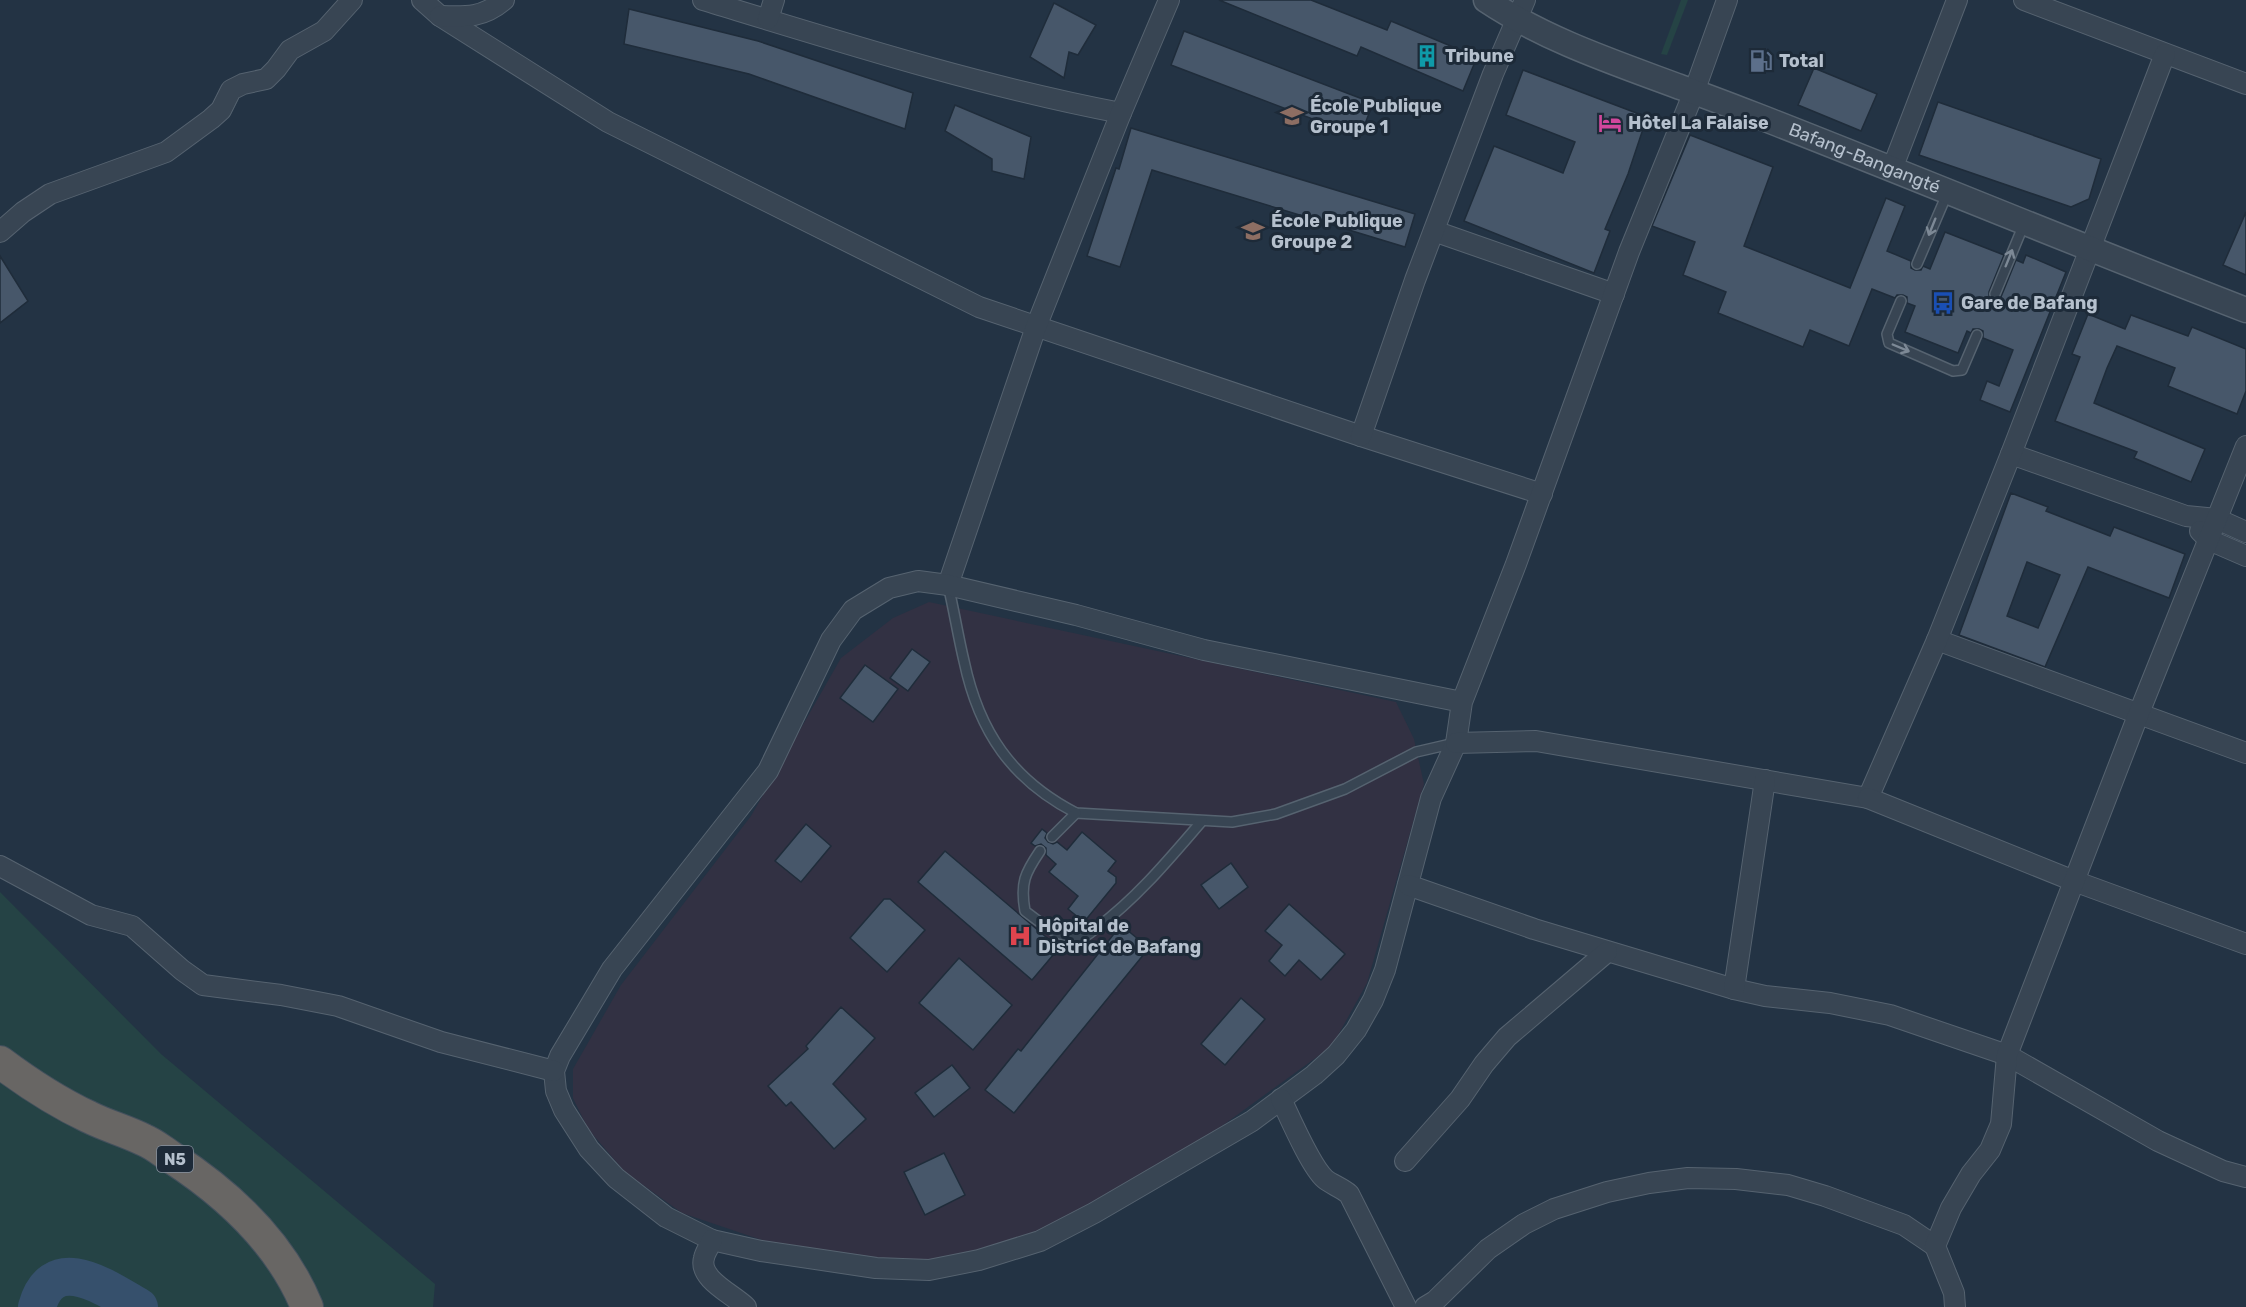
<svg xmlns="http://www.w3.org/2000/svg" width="2246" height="1307" viewBox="0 0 2246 1307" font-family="Rubik,sans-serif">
<rect width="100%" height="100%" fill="#233344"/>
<!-- medical -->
<path fill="#323143" d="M929,602l467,100 18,37 10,45 -57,199 -35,63 -117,85 -109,69 -101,46 -79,19 -161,-24 -83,-28 -57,-41 -37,-43 -15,-31v-29l48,-84 130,-169 90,-158 52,-40z"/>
<!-- green -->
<g fill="#254345">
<path d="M1681,0h7l-21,55 -6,-1z"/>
<path d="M0,892l161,162 274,230 -2,23h-433z"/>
</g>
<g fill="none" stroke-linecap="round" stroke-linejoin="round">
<!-- river -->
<path stroke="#36506c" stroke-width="38" d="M37,1307c16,-58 70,-18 102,0"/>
</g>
<!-- building -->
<g fill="#47576a" stroke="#1f2c3a" stroke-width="1.5" fill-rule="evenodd">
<path d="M1219,0h92l76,30 4,-9 86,36 -14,34 -102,-44 -4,9z"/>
<path d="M1054,3l42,22 -18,30 -9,-3 -5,26 -34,-21z"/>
<path d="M629,9l129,32 155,52 -8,36 -156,-55 -125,-30z"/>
<path d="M1184,31l189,72 -13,34 -189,-72z"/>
<path d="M1814,68l63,26 -16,37 -63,-26z"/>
<path d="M1523,70l124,47 -19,57 -23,55 5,2 -16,42 -130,-52 30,-75 69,27 12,-31 -69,-27z"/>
<path d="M1938,102l163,57 -12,40 -18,8 -152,-52z"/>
<path d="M955,105l76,32 -7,42 -32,-8v-12l-47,-28z"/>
<path d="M1131,128l284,86 -10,33 -253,-77 -32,97 -33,-11 29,-88 3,1z"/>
<path d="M1690,135l83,32 -29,79 106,42 36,-90 19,8 -18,45 24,10v7l4,2h6l2,-4 7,3 15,-37 59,23 -15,37v6l4,2h6l2,-3 15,-37 7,3 3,-8 40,17 -56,140 -30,-12 7,-19 12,5 14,-36 -30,-12v-7l-4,-2h-6l-2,4 -4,-2 -9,22 -53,-21 10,-26 -8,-3v-6l-4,-2h-6l-2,3 -23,-9 -23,57 -39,-16 -7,17 -85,-34 8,-21 -43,-17 12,-33 -43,-16z"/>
<path d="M2246,212v63l-23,-10z"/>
<path d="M0,256l28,45 -28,22z"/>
<path d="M2088,314l37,15 6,-14 57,21 4,-9 54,22v42l-9,23 -69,-28 7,-18 -58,-22 -10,22 -13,35 111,46 -14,33 -57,-24 3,-6 -82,-31 25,-64 -8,-3z"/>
<path d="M2011,493l37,14 -2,4 64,25 4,-9 71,27 -16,44 -81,-31 -43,100 -86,-32zM2027,562l33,13 -22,53 -31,-12z"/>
<path d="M912,649l18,13 -22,29 -18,-13z"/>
<path d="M865,665l33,24 -25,33 -33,-24z"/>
<path d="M806,824l25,22 -30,36 -26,-21z"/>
<path d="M1042,829l5,4 -2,5 3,4 5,2 4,-2 10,8 15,-18 34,29 -8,10 8,6v6l-32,39 -16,-13 10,-13 -29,-24 7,-8 -10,-9v-7l-5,-4 -6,2 -4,-3z"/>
<path d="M945,851l114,97 -27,32 -114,-98z"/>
<path d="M1231,863l17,24 -29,22 -18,-24z"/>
<path d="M884,899h6l35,31 -38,42 -37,-34z"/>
<path d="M1289,904l56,50 -24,26 -22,-20 -14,16 -16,-15 13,-16 -17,-14z"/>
<path d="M1121,925l28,23 -135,165 -29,-23 33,-41 3,2z"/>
<path d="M959,958l53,47 -39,45 -54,-47z"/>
<path d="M1241,998l24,21 -40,46 -24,-21z"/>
<path d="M841,1007l34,31 -42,46 33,35 -32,30 -43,-47 -5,4 -18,-20 40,-37 -2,-3z"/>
<path d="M952,1065l18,23 -36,29 -19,-24z"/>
<path d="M944,1153l21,42 -40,20 -21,-43z"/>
</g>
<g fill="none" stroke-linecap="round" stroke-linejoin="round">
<!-- service casing -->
<g stroke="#566370" stroke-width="12">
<g id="service">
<path d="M1917,264l30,-70"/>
<path d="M1995,294l29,-70"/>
<path d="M1901,301l-14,33 2,9 64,28 9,-1 15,-35"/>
<path d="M948,585c6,25 10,51 16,76 15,71 48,119 112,152l156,9 44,-8 69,-25 71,-37 39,-9"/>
<path d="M1052,837l24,-24"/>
<path d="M1040,851c-15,22 -20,32 -15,60 17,13 35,29 58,26 5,-1 10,-7 15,-10 40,-30 72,-69 104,-106"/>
</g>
</g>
<!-- minor casing -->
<g stroke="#566370" stroke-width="22">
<g id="minor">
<path d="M422,0l18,16 168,106 371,185 382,129 181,58"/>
<path d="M703,0c138,42 276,86 418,113"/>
<path d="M2024,0l222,84"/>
<path d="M440,16c26,1 43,2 64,-16"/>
<path d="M768,19l6,-19"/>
<path d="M1892,169l65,-169"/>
<path d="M1434,231l180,63"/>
<path d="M0,232l23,-20 27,-18 116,-42 45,-33 10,-9 10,-20 12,-6 23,-5 10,-10 14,-19 34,-19 28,-31"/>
<path d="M1361,436l54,-156 78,-206 32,-74"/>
<path d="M2011,454l175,62 31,3 29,13"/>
<path d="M2200,531l9,9 37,16"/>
<path d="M948,585l88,-258 85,-214 48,-113"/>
<path d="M1937,640l309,113"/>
<path d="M1462,702l-258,-52 -128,-35 -128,-30 -30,-4 -29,7 -36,22 -22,30 -63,131 -156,198 -52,87 -6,15 2,20 8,19 25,39 27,29 50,39 46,23 49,11 115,17 53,2 50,-10 61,-19 54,-28 158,-92 62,-46 22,-20 20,-25 17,-30 12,-30 46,-172 25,-55 6,-41 54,-138 113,-312 65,-160 33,-92"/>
<path d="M1456,743l80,-2 332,57 69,-158 74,-186 154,-400"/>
<path d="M1868,798l206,83 172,63"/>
<path d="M0,866l91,49 41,11 50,44 21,15 78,10 57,11 103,36 113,29"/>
<path d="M1408,885l126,44 200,60 31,7 65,7 60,12 117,40 151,86 65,30 23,6"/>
<path d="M1734,989l31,-209"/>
<path d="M1281,1099c9,19 30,68 44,80 6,5 17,9 24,15l57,113"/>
<path d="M1405,1161l55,-62 24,-35 23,-27 100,-85"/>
<path d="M712,1240c-2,6 -7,12 -8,18 -6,21 29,36 42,49"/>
<path d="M1425,1307l10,-6 53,-52 36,-25 30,-15 53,-17 42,-9 39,-5 48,1 52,6 37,11 79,29 31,21"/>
<path d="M1955,1307l-1,-14 -19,-47 16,-38 20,-34 19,-24 11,-26 6,-69 132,-342 107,-267"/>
</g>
</g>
<!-- tertiary casing -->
<g stroke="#566370" stroke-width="27">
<g id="tertiary">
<path id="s1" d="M1486,0c60,40 127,62 194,87 32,11 62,23 93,35 158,62 315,127 473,188"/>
</g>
</g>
<!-- trunk casing -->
<g stroke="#43505d" stroke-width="34">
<path id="trunk" d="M0,1062c28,21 57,40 89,55 18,9 37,14 55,23 10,4 18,11 27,17 57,37 110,86 136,150"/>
</g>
<!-- service -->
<use href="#service" stroke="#384553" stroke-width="9"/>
<!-- minor -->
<use href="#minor" stroke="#384553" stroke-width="20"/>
<!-- tertiary -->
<use href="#tertiary" stroke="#384553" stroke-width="24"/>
<!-- trunk -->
<use href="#trunk" stroke="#686664" stroke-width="32"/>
</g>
<!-- one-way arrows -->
<defs><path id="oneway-shaft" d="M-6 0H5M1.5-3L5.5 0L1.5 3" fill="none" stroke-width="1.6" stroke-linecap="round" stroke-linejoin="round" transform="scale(1.5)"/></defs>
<g stroke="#7d8996">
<use href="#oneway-shaft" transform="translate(1932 227) rotate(112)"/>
<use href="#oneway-shaft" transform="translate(2009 258) rotate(-68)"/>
<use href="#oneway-shaft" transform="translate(1901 348) rotate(23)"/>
</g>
<!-- icons -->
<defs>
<g id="building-bare" transform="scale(1.8)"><path d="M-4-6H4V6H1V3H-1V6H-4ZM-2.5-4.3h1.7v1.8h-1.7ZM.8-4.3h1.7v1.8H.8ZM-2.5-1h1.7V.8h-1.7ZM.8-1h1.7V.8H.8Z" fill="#0f9aa8" stroke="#1d2a38" stroke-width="2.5" paint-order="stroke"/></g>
<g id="fuel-bare" transform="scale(1.8)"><path d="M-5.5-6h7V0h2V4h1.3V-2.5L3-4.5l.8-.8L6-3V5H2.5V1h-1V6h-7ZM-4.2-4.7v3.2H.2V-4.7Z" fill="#5c6f8a" stroke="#1d2a38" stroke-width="2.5" paint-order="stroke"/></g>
<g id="school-bare" transform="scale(1.8)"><path d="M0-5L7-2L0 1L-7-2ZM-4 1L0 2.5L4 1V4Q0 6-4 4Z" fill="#8d6e63" stroke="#1d2a38" stroke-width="2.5" paint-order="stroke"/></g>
<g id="hotel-bare" transform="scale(1.8)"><path d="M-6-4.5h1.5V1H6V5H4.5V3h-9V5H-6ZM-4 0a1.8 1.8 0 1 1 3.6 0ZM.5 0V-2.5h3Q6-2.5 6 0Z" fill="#d1479c" stroke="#1d2a38" stroke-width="2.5" paint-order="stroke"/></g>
<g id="bus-bare" transform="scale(1.8)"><path d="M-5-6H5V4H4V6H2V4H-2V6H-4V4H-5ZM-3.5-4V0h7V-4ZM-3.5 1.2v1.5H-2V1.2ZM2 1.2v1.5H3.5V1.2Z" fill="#1a4fb4" stroke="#1d2a38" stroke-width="2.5" paint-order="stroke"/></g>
<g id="hospital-bare" transform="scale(1.8)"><path d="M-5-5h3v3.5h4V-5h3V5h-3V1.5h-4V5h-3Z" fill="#e0444e" stroke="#1d2a38" stroke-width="2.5" paint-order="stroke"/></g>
</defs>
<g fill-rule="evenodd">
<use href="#building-bare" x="1427" y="56"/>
<use href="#fuel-bare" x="1761" y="61"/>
<use href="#school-bare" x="1292" y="116"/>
<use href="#hotel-bare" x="1610" y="123"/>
<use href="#school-bare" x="1253" y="231"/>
<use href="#bus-bare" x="1943" y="303"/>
<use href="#hospital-bare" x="1020" y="936"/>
</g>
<g text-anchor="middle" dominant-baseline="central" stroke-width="6" stroke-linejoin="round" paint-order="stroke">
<!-- shield labels -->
<rect fill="#1d2a38" stroke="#8793a0" stroke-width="1.5" x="157" y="1146" width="36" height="26" rx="4.5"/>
<g font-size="16" font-weight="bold" fill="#b5c0cd">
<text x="175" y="1159">N5</text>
</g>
<!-- poi labels -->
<g font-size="18" font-weight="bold" fill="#b5c0cd" stroke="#1d2a38" text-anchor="start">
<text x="1445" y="56">Tribune</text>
<text x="1779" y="61">Total</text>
<text x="1310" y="106">École Publique<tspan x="1310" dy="21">Groupe 1</tspan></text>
<text x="1628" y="123">Hôtel La Falaise</text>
<text x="1271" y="221">École Publique<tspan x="1271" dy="21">Groupe 2</tspan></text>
<text x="1961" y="303">Gare de Bafang</text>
<text x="1038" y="926">Hôpital de<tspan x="1038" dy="21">District de Bafang</tspan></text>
</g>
<!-- street labels -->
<g font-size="18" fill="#b5c0cd" stroke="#1d2a38">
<text stroke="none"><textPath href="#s1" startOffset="411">Bafang-Bangangté</textPath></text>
</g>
</g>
</svg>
